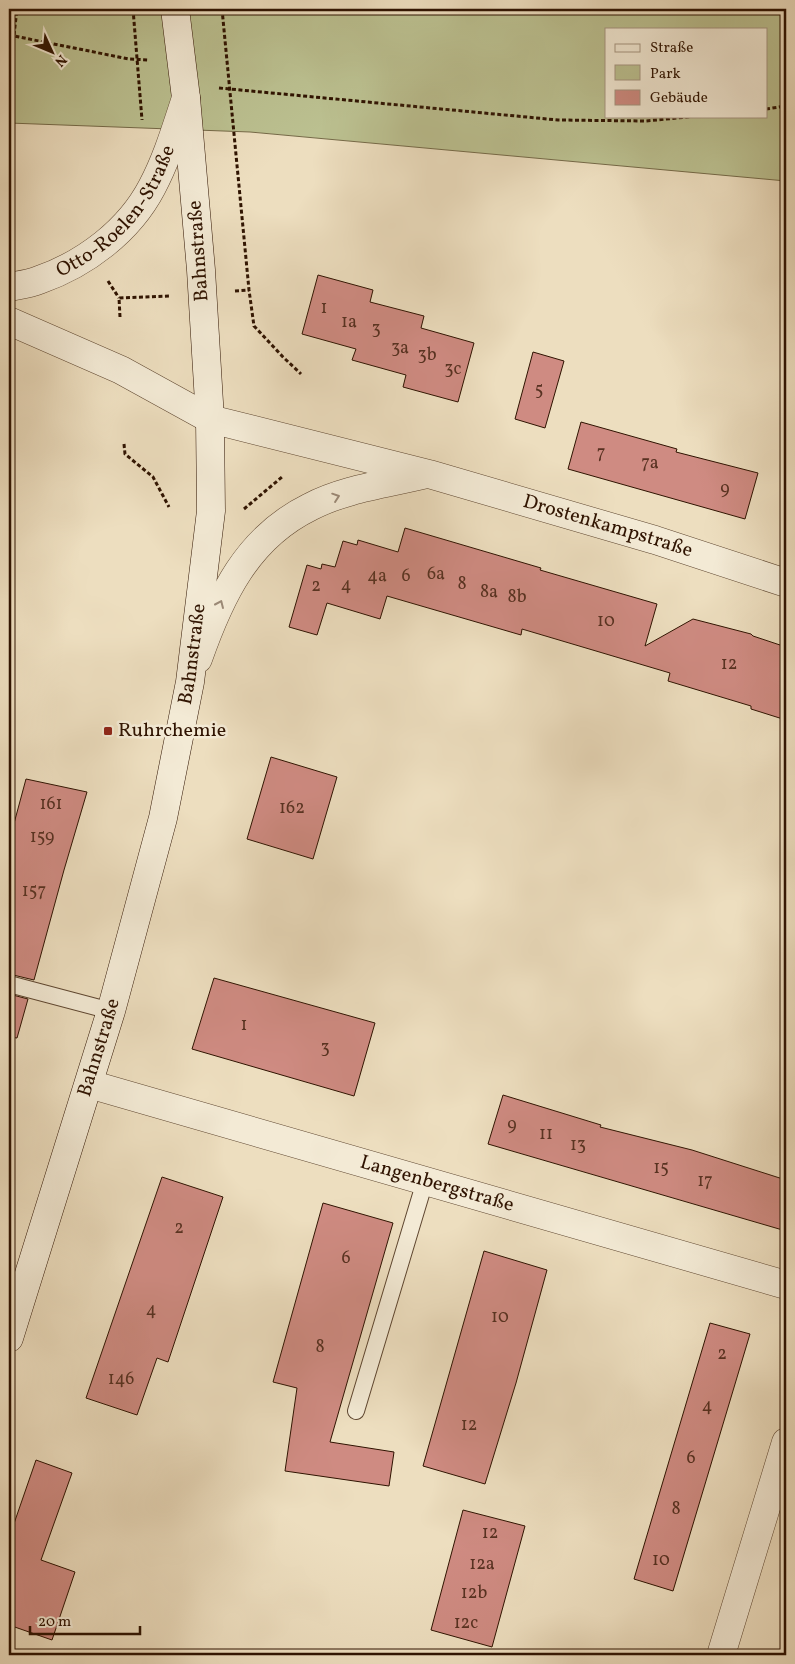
<svg xmlns="http://www.w3.org/2000/svg" width="795" height="1664" viewBox="0 0 795 1664" font-family="Vollkorn,serif">
<rect width="100%" height="100%" fill="#eddebf"/>
<filter id="stains"><feTurbulence type="fractalNoise" baseFrequency=".004" numOctaves="4"/><feColorMatrix values="0 0 0 0 .2 0 0 0 0 .09 0 0 0 0 .02 0 0 0 .5 -.17"/></filter>
<radialGradient id="worn" r=".72"><stop offset=".6" stop-color="#630" stop-opacity="0"/><stop offset="1" stop-color="#630" stop-opacity=".3"/></radialGradient>
<!-- green -->
<path fill="#bbc090" stroke="#756a48" fill-rule="evenodd" d="M9,9h777v172l-536,-49 -241,-9zM606,29h160v87h-160z"/>
<!-- building -->
<g fill="#cf8b82" stroke="#2f1301">
<path d="M318,275l55,15 -3,12 54,14 -3,12 53,15 -16,59 -55,-15 3,-12 -54,-15 4,-11 -54,-15z"/>
<path d="M533,352l31,9 -19,67 -30,-9z"/>
<path d="M581,422l96,27 -1,3 82,21 -13,46 -177,-50z"/>
<path d="M405,528l136,40 -1,2 117,34 -12,42 48,-27 58,15 2,2 33,11v73l-35,-11v-3l-83,-25 2,-8 -148,-44 -1,6 -134,-39 -7,23 -53,-16 -10,32 -28,-8 18,-62 14,4 1,-5 13,3 8,-26 14,4 1,-5 40,12z"/>
<path d="M271,757l66,20 -24,82 -66,-20z"/>
<path d="M26,779l61,13 -23,78 -30,110 -25,-6v-132z"/>
<path d="M214,978l161,45 -21,73 -162,-47z"/>
<path d="M9,994l19,5 -11,39 -8,-1z"/>
<path d="M503,1095l98,30 -1,2 92,23 94,30v51l-298,-87z"/>
<path d="M162,1177l61,20 -55,165 -11,-4 -20,57 -51,-17z"/>
<path d="M323,1203l70,20 -63,219 64,10 -5,34 -104,-15 12,-83 -24,-6z"/>
<path d="M484,1251l63,19 -31,113 -31,101 -62,-18z"/>
<path d="M710,1323l40,11 -77,257 -39,-12z"/>
<path d="M36,1460l36,13 -31,87 34,12 -23,68 -43,-15v-87z"/>
<path d="M463,1510l62,16 -33,121 -61,-17z"/>
</g>
<g fill="none" stroke-linecap="round" stroke-linejoin="round">
<!-- service casing -->
<g stroke="#5e4630" stroke-width="18">
<g id="service">
<path d="M9,984l102,27"/>
<path d="M356,1411l69,-230"/>
</g>
</g>
<!-- minor casing -->
<g stroke="#5e4630" stroke-width="29">
<g id="minor">
<path id="s1" d="M9,287c10,-2 20,-3 30,-7 46,-16 90,-49 113,-93 15,-28 24,-59 34,-89"/>
<path d="M9,321l112,49 89,49"/>
<path id="s2" d="M89,1084l697,201"/>
<path d="M721,1655l65,-213"/>
</g>
</g>
<!-- tertiary casing -->
<g stroke="#5e4630" stroke-width="29">
<g id="tertiary">
<path id="s3" d="M210,419l219,55 226,66 131,43"/>
<path d="M198,659c22,-63 49,-121 112,-152 34,-18 76,-23 113,-32"/>
</g>
</g>
<!-- secondary casing -->
<g stroke="#2f1301" stroke-width="29">
<g id="secondary">
<path id="s4" d="M9,1338l102,-327 52,-193 27,-136 21,-171 -1,-92 -9,-149 -15,-172 -11,-89"/>
</g>
</g>
<!-- path -->
<g stroke="#2f1301" stroke-width="3" stroke-dasharray="4 2.5" stroke-linecap="butt">
<path d="M133,9l9,111"/>
<path d="M222,9l27,281 5,36 29,31 18,17"/>
<path d="M9,35l120,24 20,1"/>
<path d="M14,35l3,-26"/>
<path d="M219,88l339,32 88,1 51,-5"/>
<path d="M766,109l20,-3"/>
<path d="M108,281l11,17"/>
<path d="M235,291l14,-1"/>
<path d="M120,317l-1,-19 51,-2"/>
<path d="M124,444l1,10 28,23 16,30"/>
<path d="M244,509l38,-32"/>
</g>
<!-- service -->
<use href="#service" stroke="#f3ead5" stroke-width="16"/>
<!-- minor -->
<use href="#minor" stroke="#f3ead5" stroke-width="28"/>
<!-- tertiary -->
<use href="#tertiary" stroke="#f3ead5" stroke-width="28"/>
<!-- secondary -->
<use href="#secondary" stroke="#f3ead5" stroke-width="28"/>
</g>
<!-- one-way arrows -->
<defs><path id="oneway-chevron" d="M-2-3.5L2.5 0L-2 3.5" fill="none" stroke-width="1.6" stroke-linecap="round" stroke-linejoin="round" transform="scale(1.25)"/></defs>
<g stroke="#9b8976">
<use href="#oneway-chevron" transform="translate(336 497) rotate(-19)"/>
<use href="#oneway-chevron" transform="translate(220 604) rotate(-66)"/>
</g>
<!-- markers -->
<rect fill="#8f2418" stroke="#f3ead5" stroke-width="2" x="103" y="726" width="10" height="10" rx="2.5"/>
<g text-anchor="middle" dominant-baseline="central" stroke-width="5" stroke-linejoin="round" paint-order="stroke">
<!-- number labels -->
<g font-size="18" fill="#573121">
<text x="324" y="308">1</text>
<text x="349" y="322">1a</text>
<text x="376" y="329">3</text>
<text x="400" y="348">3a</text>
<text x="427" y="355">3b</text>
<text x="453" y="369">3c</text>
<text x="539" y="390">5</text>
<text x="601" y="453">7</text>
<text x="650" y="463">7a</text>
<text x="725" y="489">9</text>
<text x="436" y="574">6a</text>
<text x="377" y="576">4a</text>
<text x="406" y="576">6</text>
<text x="462" y="584">8</text>
<text x="346" y="585">4</text>
<text x="316" y="586">2</text>
<text x="489" y="592">8a</text>
<text x="517" y="597">8b</text>
<text x="606" y="621">10</text>
<text x="729" y="664">12</text>
<text x="51" y="804">161</text>
<text x="292" y="808">162</text>
<text x="42" y="837">159</text>
<text x="34" y="891">157</text>
<text x="244" y="1025">1</text>
<text x="325" y="1048">3</text>
<text x="512" y="1125">9</text>
<text x="546" y="1134">11</text>
<text x="578" y="1145">13</text>
<text x="661" y="1168">15</text>
<text x="705" y="1181">17</text>
<text x="179" y="1228">2</text>
<text x="346" y="1258">6</text>
<text x="151" y="1310">4</text>
<text x="500" y="1317">10</text>
<text x="320" y="1347">8</text>
<text x="722" y="1354">2</text>
<text x="121" y="1379">146</text>
<text x="707" y="1406">4</text>
<text x="469" y="1425">12</text>
<text x="691" y="1458">6</text>
<text x="676" y="1509">8</text>
<text x="490" y="1533">12</text>
<text x="661" y="1560">10</text>
<text x="482" y="1564">12a</text>
<text x="474" y="1593">12b</text>
<text x="466" y="1623">12c</text>
</g>
<!-- street labels -->
<g font-size="20" fill="#2f1301" stroke="#f3ead5">
<text stroke="none"><textPath href="#s1" startOffset="138">Otto-Roelen-Straße</textPath></text>
<text transform="translate(199 251) rotate(-94)">Bahnstraße</text>
<text stroke="none"><textPath href="#s3" startOffset="412">Drostenkampstraße</textPath></text>
<text stroke="none"><textPath href="#s4" startOffset="709">Bahnstraße</textPath></text>
<text stroke="none"><textPath href="#s4" startOffset="304">Bahnstraße</textPath></text>
<text stroke="none"><textPath href="#s2" startOffset="362">Langenbergstraße</textPath></text>
</g>
<!-- poi labels -->
<g font-size="20" fill="#2f1301" stroke="#f3ead5" text-anchor="start">
<text x="118" y="731">Ruhrchemie</text>
</g>
</g>
<!-- margin -->
<rect width="795" height="1664" fill="none" stroke="#eddebf" stroke-width="30"/>
<rect x="10" y="10" width="775" height="1644" fill="none" stroke="#2f1301" stroke-width="2.5"/>
<rect x="15" y="15" width="765" height="1634" fill="none" stroke="#2f1301"/>
<!-- legend -->
<rect x="605" y="28" width="162" height="90" fill="#f3ead5" stroke="#a59480"/>
<rect x="615" y="44" width="25" height="8" fill="#f3ead5" stroke="#a59480"/>
<text x="650" y="52" font-size="15" fill="#2f1301">Straße</text>
<rect x="615" y="65" width="25" height="15" fill="#bbc090" stroke="#a59480"/>
<text x="650" y="78" font-size="15" fill="#2f1301">Park</text>
<rect x="615" y="90" width="25" height="15" fill="#cf8b82" stroke="#a59480"/>
<text x="650" y="102" font-size="15" fill="#2f1301">Gebäude</text>
<!-- north arrow -->
<g transform="translate(52 52) rotate(134)" stroke="#f3ead5" stroke-width="4" paint-order="stroke">
<path d="M0-4L9 19L0 12L-9 19Z" fill="#2f1301"/>
<text y="-8" font-size="14" font-weight="bold" text-anchor="middle" fill="#2f1301">N</text>
</g>
<!-- scale -->
<path d="M30 1626v8h110v-8" fill="none" stroke="#2f1301" stroke-width="2.5"/>
<text x="38" y="1626" font-size="15" fill="#2f1301" stroke="#f3ead5" stroke-width="4" paint-order="stroke">20 m</text>
<rect width="100%" height="100%" filter="url(#stains)"/>
<rect width="100%" height="100%" fill="url(#worn)"/>
</svg>
